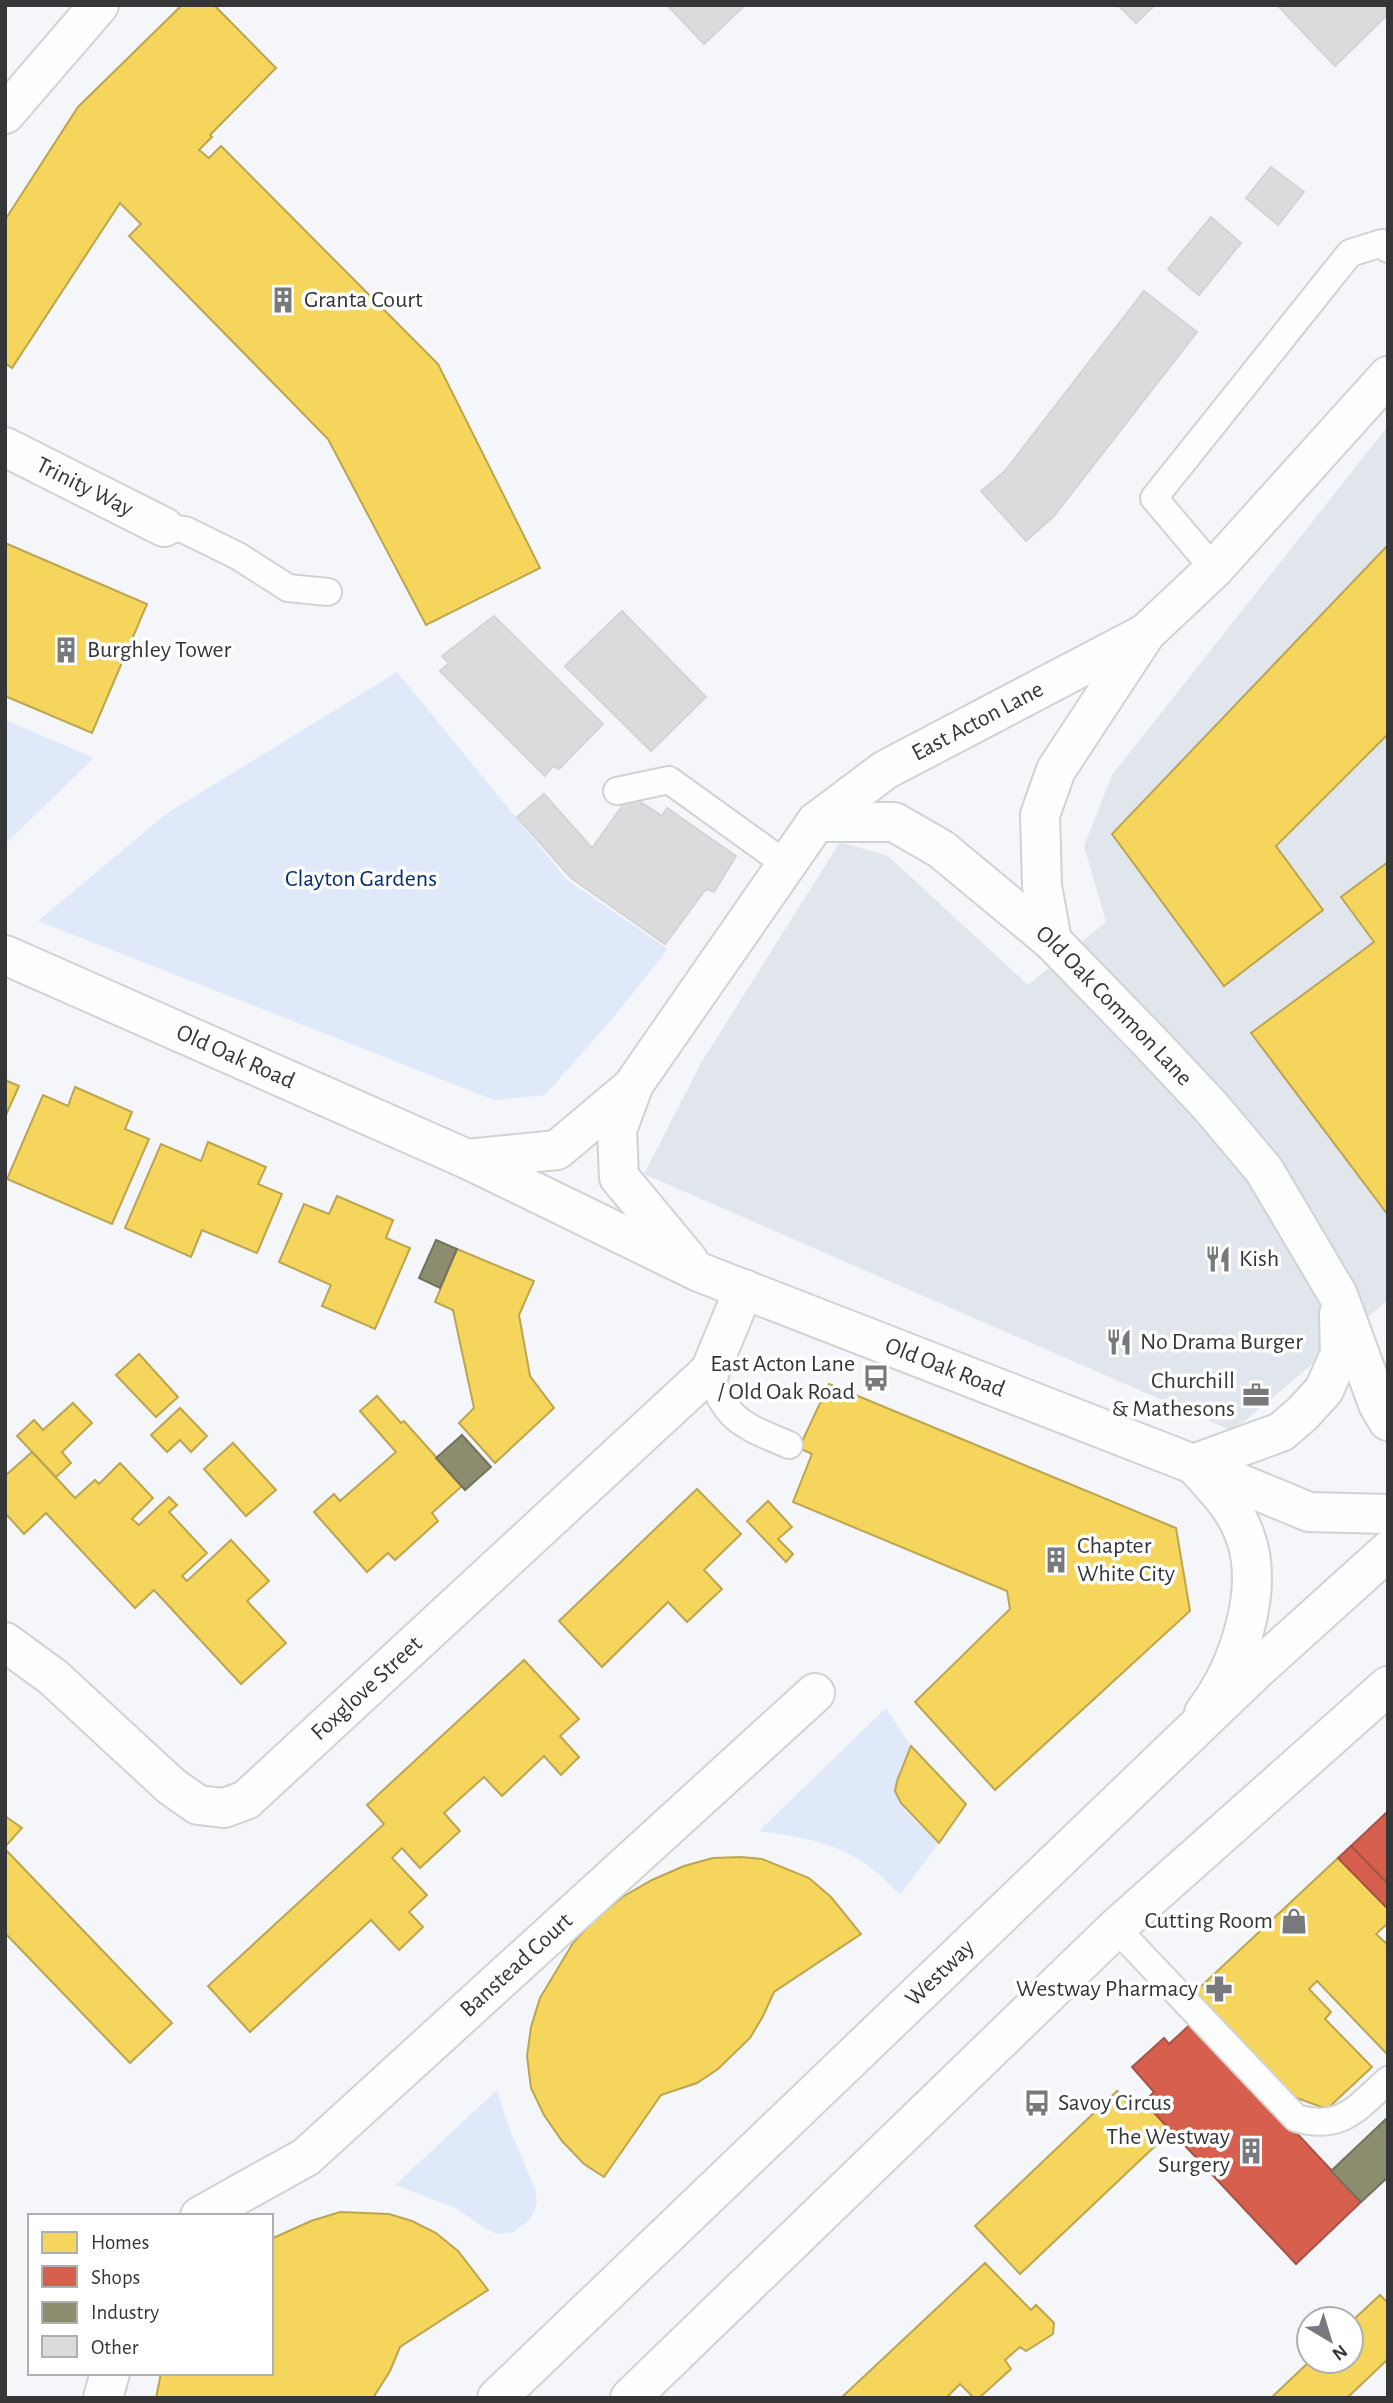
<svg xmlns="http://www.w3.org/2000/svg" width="1393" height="2403" viewBox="0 0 1393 2403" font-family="'Alegreya Sans',sans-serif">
<rect width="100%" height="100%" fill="#f4f6f9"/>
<!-- built -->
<path fill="#e1e6ed" d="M1388,426v874l-155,131 -589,-257 57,-111 139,-221 48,14 140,129 78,-63 -22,-76 28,-71z"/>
<!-- green -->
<g fill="#dfe9fa">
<path d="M397,672l170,208 101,69 -55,69 -68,77 -51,5 -456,-179 128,-107z"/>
<path d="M5,720l89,38 -89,86z"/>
<path d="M886,1708l25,38c-5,11 -12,24 -14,36 -6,23 27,46 42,61l-39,52c-43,-48 -80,-56 -141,-64z"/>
<path d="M497,2090l10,32 28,67 2,12 -3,12 -7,9 -14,10 -16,2 -14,-7 -27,-19 -61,-23z"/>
</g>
<!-- homes -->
<g fill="#f6d55c" stroke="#bca551" stroke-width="2">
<path d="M182,5h32l62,63 -66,67 2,2 -13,13 10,8 12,-12 217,218 102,204 -114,57 -98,-186 -199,-203 12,-12 -21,-21 -108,165 -7,-5v-143l73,-113z"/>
<path d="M5,543l142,61 -55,129 -87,-37z"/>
<path d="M1388,545v189l-112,112 47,64 -99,76 -112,-152z"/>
<path d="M1388,862v353l-137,-182 123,-91 -33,-45z"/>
<path d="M5,1080l14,6 -14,31z"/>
<path d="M75,1087l57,25 -7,17 24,10 -37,85 -105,-45 36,-84 25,11z"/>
<path d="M208,1142l58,25 -8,17 24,10 -25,59 -55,-23 -11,27 -66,-29 36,-84 40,17z"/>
<path d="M337,1196l56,24 -7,18 24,10 -35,81 -53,-23 9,-21 -52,-23 25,-58 25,10z"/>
<path d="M457,1249l77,32 -15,34 11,61 24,32 -59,55 -36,-40 15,-15 -21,-98 -18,-8z"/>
<path d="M139,1354l39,43 -22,20 -40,-42z"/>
<path d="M829,1384l347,144 14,83 -195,179 -80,-88 95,-93 -3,-18 -214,-89 19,-48 -13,-6z"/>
<path d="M377,1396l24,27 3,-2 58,65 -30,27 6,8 -43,39 -7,-7 -21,19 -53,-60 20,-18 6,7 56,-49 -36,-41z"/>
<path d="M73,1403l19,20 -30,29 9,11 -15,14 -39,-41 17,-16 9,10z"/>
<path d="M180,1408l27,28 -16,16 -11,-12 -13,12 -16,-17z"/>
<path d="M233,1443l43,47 -30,26 -42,-47z"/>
<path d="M32,1452l43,46 20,-18 4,4 21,-21 33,35 -21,21 7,6 30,-28 8,8 -8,7 38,41 -25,23 5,5 44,-41 38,41 -22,20 39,42 -45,41 -87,-94 -19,18 -89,-95 -22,21 -19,-21v-37z"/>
<path d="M697,1489l44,45 -37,36 18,19 -35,33 -19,-20 -66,65 -43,-46z"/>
<path d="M768,1501l24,26 -14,12 15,15 -7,8 -39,-41z"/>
<path d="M524,1660l55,59 -19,17 19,21 -18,18 -17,-19 -42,40 -18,-19 -40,36 16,18 -40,37 -18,-20 -10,10 35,37 -18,17 14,15 -24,23 -28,-30 -121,112 -42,-46 176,-162 -17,-19z"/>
<path d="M911,1746l55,58 -27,39 -38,-40 -6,-12 2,-10z"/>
<path d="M5,1816l17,12 -17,19z"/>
<path d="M5,1849l167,174 -42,40 -125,-130z"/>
<path d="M741,1857l21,2 47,19 22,19 30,37 -87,58 -11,24 -13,22 -32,31 -21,14 -36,12 -57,82 -20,-13 -22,-23 -18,-26 -13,-27 -4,-32 4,-29 9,-29 33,-55 23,-25 28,-22 28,-16 32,-14 29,-8z"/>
<path d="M1338,1858l50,51v14l-12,11 12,11v106l-2,2 -69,-72 -8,8 22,23 -6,7 47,48 -45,42 -33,-12 -99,-105z"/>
<path d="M1117,2091l18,20 9,-9 27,29 -151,143 -45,-48z"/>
<path d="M340,2212l49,2 23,7 24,12 22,18 30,39 -88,57 -10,24 -17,27h-217l5,-25h110v-134l40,-18z"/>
<path d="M985,2263l46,47 5,-5 18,18 -1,11 -27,17 -6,-4 -15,13 6,9 -32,29h-5l-14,-14 -14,14h-105z"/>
<path d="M1380,2295l8,8v56l-41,39h-76l39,-37h41v-39z"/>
</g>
<!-- shops -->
<g fill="#d6604d" stroke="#a65347" stroke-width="2">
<path d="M1388,1811v73l-37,-38z"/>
<path d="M1351,1846l37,38v25l-50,-51z"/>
<path d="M1193,2022l168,180 -65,62 -152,-162 10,-10 -22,-25 32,-29 5,6z"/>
</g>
<!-- industry -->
<g fill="#8c8c6e" stroke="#72725e" stroke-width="2">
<path d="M436,1240l21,9 -17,39 -21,-10z"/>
<path d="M462,1435l29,32 -26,23 -29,-32z"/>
<path d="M1388,2117v60l-27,25 -30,-31z"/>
</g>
<!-- building -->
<g fill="#dbdbdd" stroke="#d4d4d6" stroke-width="2">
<path d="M667,5h78l-41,39z"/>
<path d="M1118,5h37l-19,18z"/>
<path d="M1277,5h111v9l-53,52z"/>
<path d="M1271,167l33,25 -26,33 -32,-27z"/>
<path d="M1211,217l30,26 -42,52 -31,-26z"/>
<path d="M1144,291l53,41 -143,184 -28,25 -45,-50 24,-20z"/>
<path d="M622,611l84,86 -55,54 -86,-85z"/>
<path d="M494,616l109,108 -44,45 -6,-3 -8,10 -105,-105 9,-8 -7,-7z"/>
<path d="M544,794l48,54 38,-53 32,21 5,-8 69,48 -22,36 -8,-3 -41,55 -94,-66 -54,-61z"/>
</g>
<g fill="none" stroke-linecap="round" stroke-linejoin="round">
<!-- lane casing -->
<g stroke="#d1d2d4" stroke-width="30">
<g id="lane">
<path d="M164,527l21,3 53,26 50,32 40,4"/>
<path d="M1214,569l-60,-71 196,-245 32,-10 6,6"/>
<path d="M617,791l52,-11 118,85"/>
<path d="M710,1371c14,50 35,55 79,74"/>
<path d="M1116,1928l180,190c45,13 60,-9 92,-38"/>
</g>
</g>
<!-- street casing -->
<g stroke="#d1d2d4" stroke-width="42">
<g id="street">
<path d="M5,114l94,-109"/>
<path id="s1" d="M5,447l159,80"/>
<path id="s2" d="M5,1642l48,35 118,109 27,19 26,3 22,-8 464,-429 34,-82"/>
<path id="s3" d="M200,2216l106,-59 509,-464"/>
<path d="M103,2398l7,-25"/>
</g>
</g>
<!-- secondary casing -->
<g stroke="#d1d2d4" stroke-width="42">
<g id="secondary">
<path id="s4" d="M816,822h78l47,27 111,92 99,102 60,64 53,63 74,125 40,109 10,17"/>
<path d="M1052,941l-10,-55 -2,-71 16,-45 90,-137 68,-64 174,-193"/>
<path id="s5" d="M5,955l462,204 232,113 494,192 116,48 79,2"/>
<path d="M467,1159l90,-9 76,-64"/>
<path id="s6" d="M688,1260l-69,-83 -2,-47 17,-46 182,-262 69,-52 261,-137"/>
<path d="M1193,1464l88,-32 21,-18 22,-24 16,-36 -1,-40"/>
<path d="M1199,1470c19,21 37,39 46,66 20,54 -7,133 -41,177"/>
</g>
</g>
<!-- highway casing -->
<g stroke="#d1d2d4" stroke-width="42">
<g id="highway">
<path id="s7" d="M497,2398l757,-726 134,-121"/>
<path d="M630,2398l486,-470 272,-242"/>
</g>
</g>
<!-- lane -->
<use href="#lane" stroke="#fdfefe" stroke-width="26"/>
<!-- street -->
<use href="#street" stroke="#fdfefe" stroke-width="38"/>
<!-- secondary -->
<use href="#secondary" stroke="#fdfefe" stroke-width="38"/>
<!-- highway -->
<use href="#highway" stroke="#fdfefe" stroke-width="38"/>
</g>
<!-- icons -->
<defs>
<g id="building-bare" transform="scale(2.1)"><path d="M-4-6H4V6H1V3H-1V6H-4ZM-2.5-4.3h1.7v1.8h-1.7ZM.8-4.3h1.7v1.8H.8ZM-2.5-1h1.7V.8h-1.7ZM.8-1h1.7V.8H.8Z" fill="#78797c" stroke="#fff" stroke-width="2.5" paint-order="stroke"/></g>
<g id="restaurant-bare" transform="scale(2.1)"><path d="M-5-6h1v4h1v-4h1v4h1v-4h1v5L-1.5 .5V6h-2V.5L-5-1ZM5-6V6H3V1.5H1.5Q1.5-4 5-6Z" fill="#78797c" stroke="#fff" stroke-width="2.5" paint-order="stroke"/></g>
<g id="bus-bare" transform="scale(2.1)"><path d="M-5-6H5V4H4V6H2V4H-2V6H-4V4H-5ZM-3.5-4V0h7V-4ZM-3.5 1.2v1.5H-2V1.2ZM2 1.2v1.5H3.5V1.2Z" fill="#78797c" stroke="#fff" stroke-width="2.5" paint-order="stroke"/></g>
<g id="office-bare" transform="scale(2.1)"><path d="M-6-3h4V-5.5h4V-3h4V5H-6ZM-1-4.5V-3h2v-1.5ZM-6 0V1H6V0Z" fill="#78797c" stroke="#fff" stroke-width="2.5" paint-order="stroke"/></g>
<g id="shop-bare" transform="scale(2.1)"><path d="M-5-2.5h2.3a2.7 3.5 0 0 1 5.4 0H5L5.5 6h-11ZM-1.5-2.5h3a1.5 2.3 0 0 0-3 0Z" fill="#78797c" stroke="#fff" stroke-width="2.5" paint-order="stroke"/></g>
<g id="pharmacy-bare" transform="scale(2.1)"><path d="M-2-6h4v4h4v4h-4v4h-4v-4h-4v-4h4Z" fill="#78797c" stroke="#fff" stroke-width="2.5" paint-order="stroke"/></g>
</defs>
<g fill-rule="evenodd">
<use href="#building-bare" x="283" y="300"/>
<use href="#building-bare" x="66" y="650"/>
<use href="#restaurant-bare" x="1218" y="1259"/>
<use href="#restaurant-bare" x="1119" y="1342"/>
<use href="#bus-bare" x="876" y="1378"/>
<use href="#office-bare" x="1256" y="1395"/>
<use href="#building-bare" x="1056" y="1560"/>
<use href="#shop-bare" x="1294" y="1921"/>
<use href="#pharmacy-bare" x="1219" y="1989"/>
<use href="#bus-bare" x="1037" y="2103"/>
<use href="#building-bare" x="1251" y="2151"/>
</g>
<g text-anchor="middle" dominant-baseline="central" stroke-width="7" stroke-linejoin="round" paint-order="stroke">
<!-- poi labels -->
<g font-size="24" fill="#353638" stroke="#fff" text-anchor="start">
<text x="304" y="300">Granta Court</text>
<text x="87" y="650">Burghley Tower</text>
<text x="1239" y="1259">Kish</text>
<text x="1140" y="1342">No Drama Burger</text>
<text x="855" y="1364" text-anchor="end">East Acton Lane<tspan x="855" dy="28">/ Old Oak Road</tspan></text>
<text x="1235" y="1381" text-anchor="end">Churchill<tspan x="1235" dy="28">&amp; Mathesons</tspan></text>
<text x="1077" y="1546">Chapter<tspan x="1077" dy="28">White City</tspan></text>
<text x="1273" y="1921" text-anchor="end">Cutting Room</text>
<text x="1198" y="1989" text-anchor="end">Westway Pharmacy</text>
<text x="1058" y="2103">Savoy Circus</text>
<text x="1230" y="2137" text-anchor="end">The Westway<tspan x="1230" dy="28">Surgery</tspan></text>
</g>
<!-- street labels -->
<g font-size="24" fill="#353638" stroke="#fff">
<text stroke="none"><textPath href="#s1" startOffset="89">Trinity Way</textPath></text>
<text stroke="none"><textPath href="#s6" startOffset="714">East Acton Lane</textPath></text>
<text stroke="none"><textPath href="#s4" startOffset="366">Old Oak Common Lane</textPath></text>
<text stroke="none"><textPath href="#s5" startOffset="252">Old Oak Road</textPath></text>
<text stroke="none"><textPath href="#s5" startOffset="1027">Old Oak Road</textPath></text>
<text stroke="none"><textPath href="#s2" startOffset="467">Foxglove Street</textPath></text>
<text stroke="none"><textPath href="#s3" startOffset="406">Banstead Court</textPath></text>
<text stroke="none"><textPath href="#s7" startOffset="614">Westway</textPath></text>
</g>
<!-- park labels -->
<g font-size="24" fill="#052e6d" stroke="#fff">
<text x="361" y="879">Clayton Gardens</text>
</g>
</g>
<!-- border -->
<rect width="1393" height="2403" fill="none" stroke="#353638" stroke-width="14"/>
<!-- legend -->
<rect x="28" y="2214" width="245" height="161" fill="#ffffff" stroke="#aeafaf" stroke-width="2"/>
<rect x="42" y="2232" width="35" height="21" fill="#f6d55c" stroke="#aeafaf" stroke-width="2"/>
<text x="91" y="2249" font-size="21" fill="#353638">Homes</text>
<rect x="42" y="2266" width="35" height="21" fill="#d6604d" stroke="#aeafaf" stroke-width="2"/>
<text x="91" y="2284" font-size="21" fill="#353638">Shops</text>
<rect x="42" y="2302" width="35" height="21" fill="#8c8c6e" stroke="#aeafaf" stroke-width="2"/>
<text x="91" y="2319" font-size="21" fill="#353638">Industry</text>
<rect x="42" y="2336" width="35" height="21" fill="#dbdbdd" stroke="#aeafaf" stroke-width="2"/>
<text x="91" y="2354" font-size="21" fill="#353638">Other</text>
<!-- north arrow -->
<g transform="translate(1330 2340) rotate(142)"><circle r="33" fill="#ffffff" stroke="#aeafaf" stroke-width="2"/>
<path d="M0-5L12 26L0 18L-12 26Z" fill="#78797c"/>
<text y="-10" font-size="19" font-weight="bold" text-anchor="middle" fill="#353638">N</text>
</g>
</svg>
